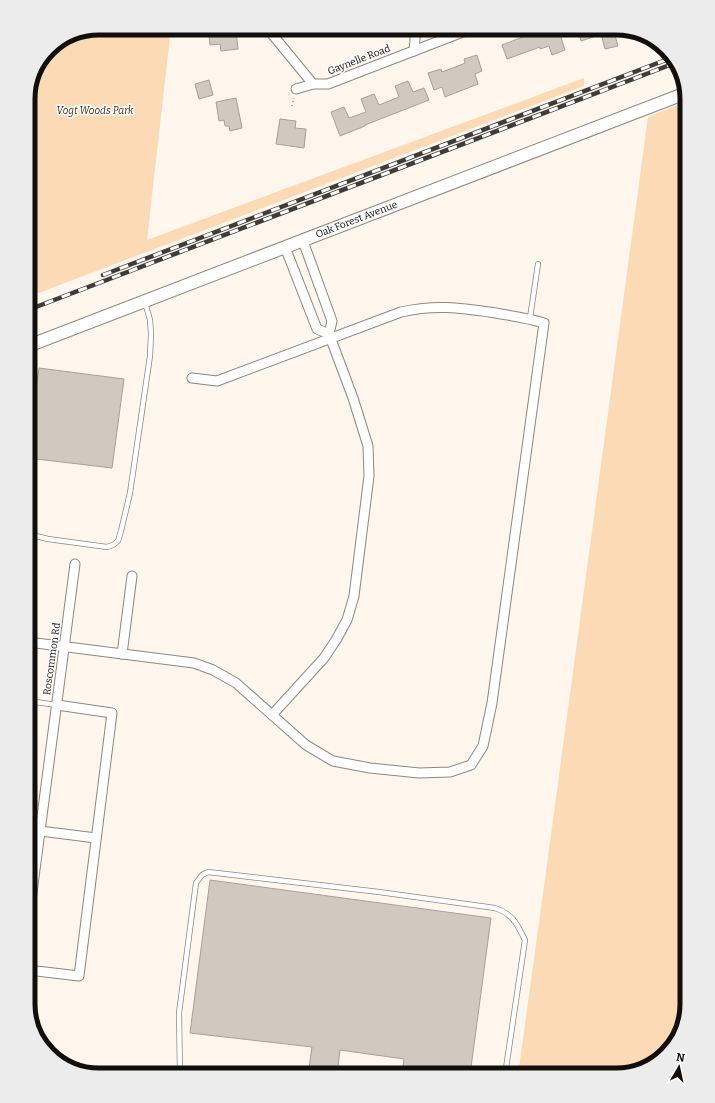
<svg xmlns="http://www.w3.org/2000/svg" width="715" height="1103" viewBox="0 0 715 1103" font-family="Bitter,serif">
<rect width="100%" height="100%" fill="#fff7ee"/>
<!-- green -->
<g fill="#fcdab5">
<path d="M100,28h71l-24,212 437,-162v8l-556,211v-202l21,-46 23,-16z"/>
<path d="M687,101v903l-12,39 -28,25 -32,7h-97l27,-196 103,-762z"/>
</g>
<!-- building -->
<g fill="#d1c9c0" stroke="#a8a098">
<path d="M208,28h23v2h5l2,19 -17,2 -1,-7 -10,1z"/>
<path d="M546,28h12l7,22 -13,5 -3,-9 -9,3v-2l-33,12 -5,-14z"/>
<path d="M577,28h13l3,9 -12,4z"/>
<path d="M607,28h6l5,18 -13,3 -5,-19z"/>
<path d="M477,55l5,16 -7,3 3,10 -33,13 -3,-10 -8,3 -6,-17 13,-4 1,3 16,-6 7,-3 -1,-4z"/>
<path d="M209,80l4,15 -14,4 -4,-15z"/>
<path d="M408,81l5,11 11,-4 5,12 -64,25v1l-25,10 -9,-24 13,-5 5,11 17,-6 -5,-13 13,-5 5,11 20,-8 -4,-11z"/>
<path d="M236,98l6,30 -12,3 -1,-5h-4l-1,-6 -5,1 -3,-19z"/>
<path d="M280,119l16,2 -1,7 11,1 -2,19 -28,-4z"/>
<path d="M39,368l85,11 -12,89 -84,-10v-71l8,1z"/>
<path d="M210,880l281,38 -21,157h-68l2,-16 -64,-9 -3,25h-29l4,-28 -122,-14z"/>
</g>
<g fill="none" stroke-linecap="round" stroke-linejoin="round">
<!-- service casing -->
<g stroke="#8f8780" stroke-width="6">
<g id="service">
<path d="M530,318l8,-54"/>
<path d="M28,534l20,5 59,8 6,-2 5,-4 3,-10 9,-38 20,-137 1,-22 -1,-14 -5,-18"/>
<path d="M28,701l29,4"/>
<path d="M28,830l12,1"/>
<path d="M180,1075l-1,-62 17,-130 6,-8 6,-3 171,20 116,16c18,6 22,16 30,32l-20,135"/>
</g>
</g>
<!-- minor casing -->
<g stroke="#8f8780" stroke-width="11">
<g id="minor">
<path d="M267,28l46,56"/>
<path d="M414,51l2,-23"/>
<path d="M296,89l17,-5h15l145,-56"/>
<path d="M285,247l32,82 12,5"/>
<path d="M28,642l166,21 19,7 23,13 70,62 27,16 37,7 49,5 31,-1 21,-7 12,-19 9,-43 52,-380c-16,-5 -32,-7 -48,-10 -35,-5 -60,-9 -95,-1l-184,69 -25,-3"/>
<path d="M122,654l10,-78"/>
<path d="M272,715l52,-57 12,-18 11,-20 7,-24 15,-120 -1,-30 -15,-48 -24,-64 3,-13 -29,-80"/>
<path d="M40,831l56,7"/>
<path d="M28,923l47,-359"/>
<path d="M28,970l51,6 33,-263 -55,-8"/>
</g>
</g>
<!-- tertiary casing -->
<g stroke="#8f8780" stroke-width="14">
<g id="tertiary">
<path id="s1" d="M28,346l658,-253"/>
</g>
</g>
<!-- path -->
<g stroke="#a19b95" stroke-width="2" stroke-dasharray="1 3" stroke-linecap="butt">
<path d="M292,106l2,-8"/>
<path d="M92,1074l16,1"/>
</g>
<!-- service -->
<use href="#service" stroke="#fff" stroke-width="4.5"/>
<!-- minor -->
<use href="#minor" stroke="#fff" stroke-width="9"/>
<!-- tertiary -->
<use href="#tertiary" stroke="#fff" stroke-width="12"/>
<!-- rail casing -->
<g stroke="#403c39" stroke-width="4.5">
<g id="rail">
<path d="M103,275l568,-217"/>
<path d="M28,310l647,-247"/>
</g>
</g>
<!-- rail -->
<use href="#rail" stroke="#fff" stroke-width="3" stroke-dasharray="9" stroke-linecap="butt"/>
</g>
<g text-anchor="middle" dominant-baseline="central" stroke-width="3" stroke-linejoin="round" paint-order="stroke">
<!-- street labels -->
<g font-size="10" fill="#110e0c" stroke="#fff">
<text transform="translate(359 60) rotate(-21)">Gaynelle Road</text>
<text stroke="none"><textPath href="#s1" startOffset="352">Oak Forest Avenue</textPath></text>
<text transform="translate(52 659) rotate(-82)">Roscommon Rd</text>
</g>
<!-- park labels -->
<g font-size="10" font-style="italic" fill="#432d12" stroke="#fff">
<text x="95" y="111">Vogt Woods Park</text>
</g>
</g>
<!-- crop -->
<path d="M0 0H715V1103H0ZM99 35H616A64 64 0 0 1 680 99V1004A64 64 0 0 1 616 1068H99A64 64 0 0 1 35 1004V99A64 64 0 0 1 99 35Z" fill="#ececec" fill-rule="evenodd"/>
<path fill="none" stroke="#110e0c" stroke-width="5" d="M99 35H616A64 64 0 0 1 680 99V1004A64 64 0 0 1 616 1068H99A64 64 0 0 1 35 1004V99A64 64 0 0 1 99 35Z"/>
<!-- north arrow -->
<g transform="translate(679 1067) rotate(9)" stroke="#ffffff" stroke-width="3" paint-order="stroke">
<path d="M0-3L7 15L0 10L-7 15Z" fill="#110e0c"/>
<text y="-6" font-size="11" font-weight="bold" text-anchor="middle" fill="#110e0c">N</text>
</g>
</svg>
